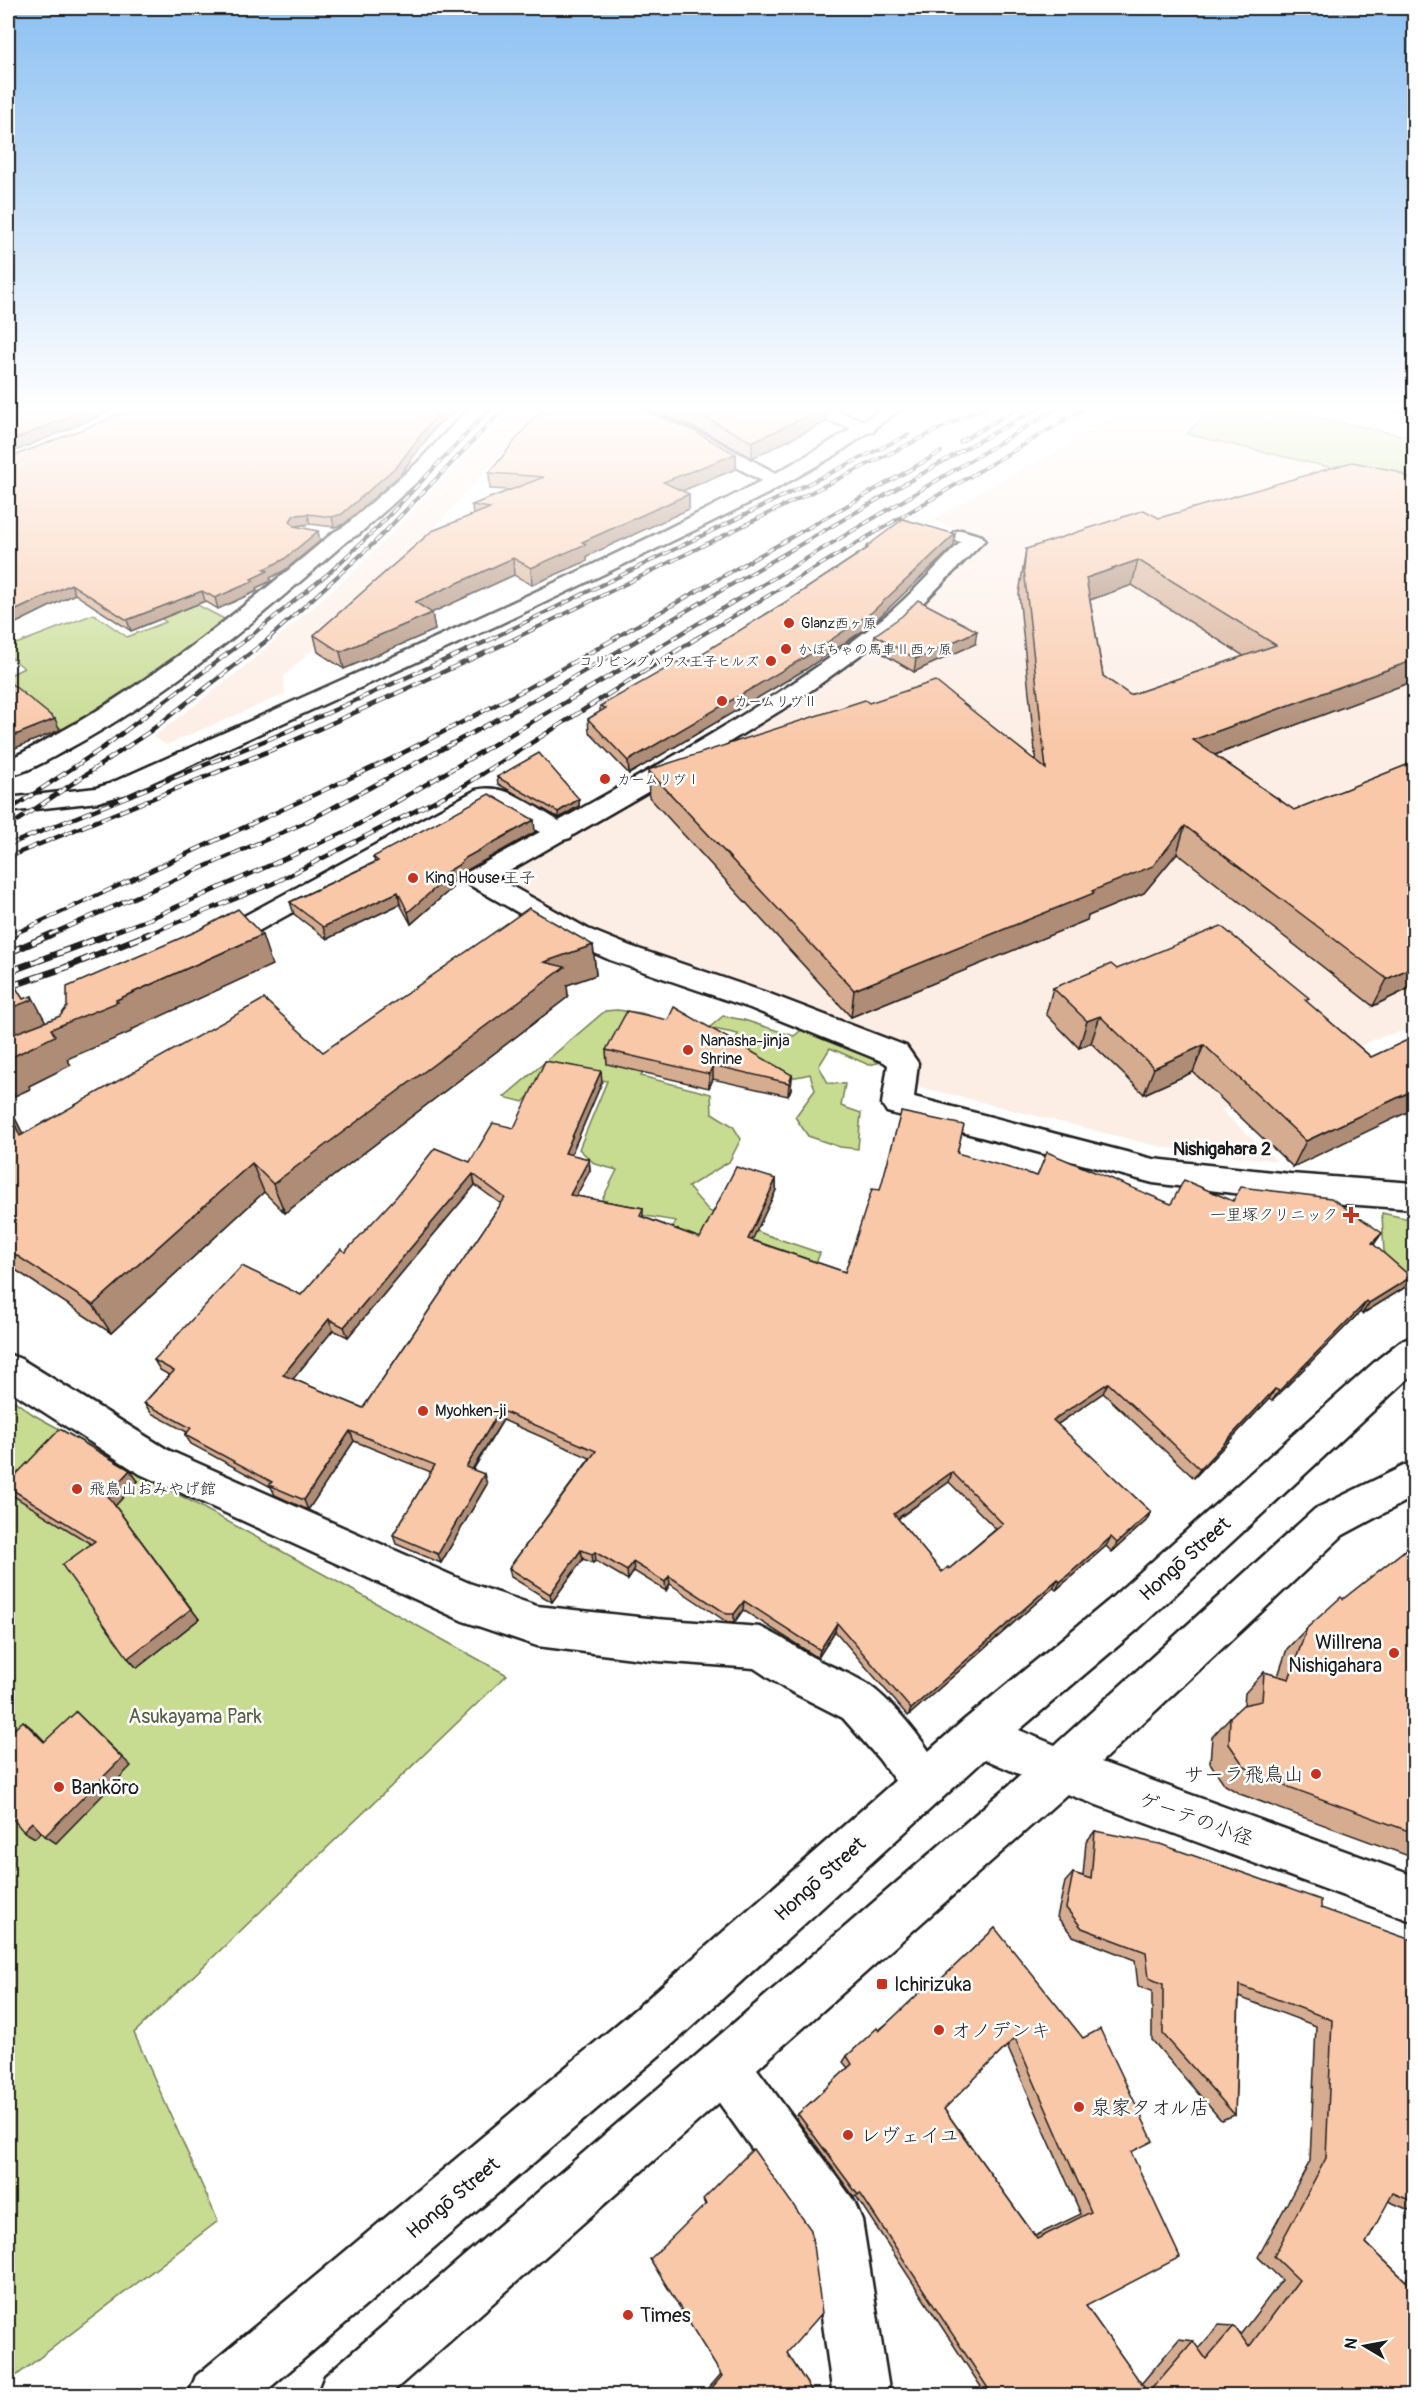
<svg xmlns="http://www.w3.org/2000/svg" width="1422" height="2403" viewBox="0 0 1422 2403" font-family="Pangolin,'Klee One',sans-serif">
<rect width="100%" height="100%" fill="#fff"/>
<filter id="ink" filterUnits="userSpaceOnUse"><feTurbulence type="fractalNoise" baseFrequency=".0167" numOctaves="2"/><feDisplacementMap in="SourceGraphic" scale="12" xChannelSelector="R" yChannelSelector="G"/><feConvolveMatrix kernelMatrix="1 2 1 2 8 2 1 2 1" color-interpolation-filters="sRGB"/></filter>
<g filter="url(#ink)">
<!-- built -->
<g fill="#fdeee5">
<path d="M513,406h38l-65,63 -95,109 -107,98 1,18 -119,51 -13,-8 86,-66 119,-103z"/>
<path d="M1125,406h79l-21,27 231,55v541l-34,8 -159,73 56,51 -112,-13 -245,-61 -3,-5 4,-17 -12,-17 -235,-88 -84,-26 -96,-53 3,-8 407,-256 80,-79 -52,-18 82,-47 36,-17z"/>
</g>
<!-- green -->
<g fill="#c7db91" stroke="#727c56" stroke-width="1.5">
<path d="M1212,406h54l148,32v49l-227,-53z"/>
<path d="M192,602l34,18 -49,39 -111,73 -58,-43v-13l16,-8 -16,-13v-8l86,-33 33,23 39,-15 -8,-6z"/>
<path d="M617,1010l24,3 29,9 -29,54 70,18 1,19 21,13 8,13 -12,23 -41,25 21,24 55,23 56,19 -3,8 -10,4 -137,-32 6,-12 -78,-13 19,-38 -22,-6 -16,-15 28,-68 -63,-12 -12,24 -9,9 -19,-5 101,-86z"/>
<path d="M723,1016l21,4 50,16 11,-9 85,33 -21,5 -39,-17 -11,18 9,17 17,1 -4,22 20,7 -3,36 -18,-2 -32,-11 -13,-19 20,-27 -5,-16c-5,1 -13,4 -19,3 -20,-4 -33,-28 -57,-33l4,-10 -29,-6z"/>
<path d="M1382,1213l32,7v61l-30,-27z"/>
<path d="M8,1387l3,2 -2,8 25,18 473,260 -373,358 84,188 -210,161z"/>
</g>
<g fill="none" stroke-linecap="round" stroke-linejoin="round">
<!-- street casing -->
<g stroke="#1c1c1c" stroke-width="5">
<g id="street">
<path d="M471,406h18l-60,65 -70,63 -11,6c-87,76 -176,153 -278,208 -19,10 -41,24 -62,28v-16c125,-62 220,-139 326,-228l11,-6 72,-63z"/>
<path d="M615,406h23l69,30 76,41 2,4 -2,4h-14l-74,-41 -78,-34z"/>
<path d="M797,406h25l51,18 3,4 -3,4h-12l-62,-22z"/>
<path d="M961,530l21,6 3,4 -86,87 -100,72 -136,84 -90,52 -3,3 -7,2 -66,38 91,51 42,17 140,48 136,52 12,17 -4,34 239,62 137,15 124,9v26l-124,-9 -137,-17 -266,-71 -5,-8 6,-39 -4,-3 -134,-54 -140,-48 -42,-19 -100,-57 -4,-6 4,-6 72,-40 -49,-29 -269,148 -10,3 -10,-3 -4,-6 4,-6 274,-149c30,-8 58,17 83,31 109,-61 226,-125 324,-203 28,-22 52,-51 78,-76l-7,-2 -3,-4 3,-4z"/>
<path d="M8,1354l13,5 147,91 301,133 68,23 120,13 103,8c19,8 35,20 52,30 20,11 45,18 62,32 27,22 60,63 73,95l-6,16 -16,6 -16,-6 -30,-41 -36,-41 -59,-30 -30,-20 -97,-7 -120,-15 -74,-25 -323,-147 -132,-85z"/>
<path d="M723,2040l18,7 113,154 8,19 28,176h-57l-23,-166 -105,-147 -7,-18 7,-18z"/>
</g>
</g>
<!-- secondary casing -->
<g stroke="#1c1c1c" stroke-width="5">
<g id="secondary">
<path d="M886,406h20l-69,48 -70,40 -72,36 -195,94 -373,170 -29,8 -90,10v-14l88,-10 13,-4c160,-72 321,-142 479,-217 102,-49 204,-97 298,-161z"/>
<path d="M1414,1337v36l-276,256 -119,101 36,15 260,-236 99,-48v36l-71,38 -242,227 313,114v46l-347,-128 -679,602h-71l8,-20 696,-601 -36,-16 -310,283 -415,354h-72l8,-20 443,-370 325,-286 144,-119 270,-242 23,-18z"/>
</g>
</g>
<!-- street -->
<use href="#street" fill="#fff" fill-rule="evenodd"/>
<!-- secondary -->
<use href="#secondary" fill="#fff" fill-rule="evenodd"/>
<!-- rail-far2 casing -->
<g stroke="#1c1c1c" stroke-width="4">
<g id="rail-far2">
<path d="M960,442l61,-36"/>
<path d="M247,639l83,-67 47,-44 116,-122"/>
<path d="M268,639l106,-96 133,-137"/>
<path d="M491,639l417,-204"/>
<path d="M514,639l472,-233"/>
<path d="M613,639l328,-187"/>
<path d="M638,639l330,-192 75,-41"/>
<path d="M672,639l389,-233"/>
<path d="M695,639l394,-233"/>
</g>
</g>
<!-- rail-far1 casing -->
<g stroke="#1c1c1c" stroke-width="4.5">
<g id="rail-far1">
<path d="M8,811l96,-64 144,-109"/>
<path d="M8,827l141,-95 121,-94"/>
<path d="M8,845l273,-111 213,-96"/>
<path d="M8,857l276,-112 233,-107"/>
<path d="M12,935l379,-176 135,-70 90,-51"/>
<path d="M49,935l255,-112 237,-127 100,-58"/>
<path d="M106,935l43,-16 198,-88 327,-193"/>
<path d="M146,935l126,-51 188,-96 237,-150"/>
</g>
</g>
<!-- rail casing -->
<g stroke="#1c1c1c" stroke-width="7">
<g id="rail">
<path d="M8,937l7,-3"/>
<path d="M8,953l44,-19"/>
<path d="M8,972l102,-38"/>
<path d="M8,987l56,-19 85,-34"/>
</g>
</g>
<!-- rail-far2 -->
<use href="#rail-far2" stroke="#fff" stroke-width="2" stroke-dasharray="8" stroke-linecap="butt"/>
<!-- rail-far1 -->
<use href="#rail-far1" stroke="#fff" stroke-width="3" stroke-dasharray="10" stroke-linecap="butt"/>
<!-- rail -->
<use href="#rail" stroke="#fff" stroke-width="4.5" stroke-dasharray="13" stroke-linecap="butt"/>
</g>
<!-- wall -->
<g fill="#d6ac91" stroke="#1c1c1c" stroke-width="1.5" fill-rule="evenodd">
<path d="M412,406h51l-26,19 -37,50 -56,49 -10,3 -24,-3 -14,2v1l24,14 -35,29 -15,8 1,3 -15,7 1,3 -39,18 -13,-8 -74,30 -56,-37 -67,33v-169z"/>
<path d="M644,406h180l3,1 -1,15 -74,36 -44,-24z"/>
<path d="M1365,406h49v9z"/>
<path d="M736,454v15l-54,22 7,3v15l-102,47v5l-55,24 -18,-10 -83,38h1l3,17 -91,39 -26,-17 -4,-17 159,-120 -1,-10 38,-15 -20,-1 -1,-16z"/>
<path d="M1414,481v200l-199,74 79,55 120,-48v224l-41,20 -196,-153 -33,40 -56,23 -1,4 -236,97 -202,-220 -1,-27 221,-67 167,59 -17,-168 7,-45 133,-31zM1132,585l112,71 -114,39 -27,-19 -13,-76z"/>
<path d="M954,546l-83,79 -65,44 -177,105 -40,-42 -1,-13 12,-7v-6l87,-43 102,-63 77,-51v-2z"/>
<path d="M875,635l100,9 -61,28 -41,-24z"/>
<path d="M497,777l82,22v7l-20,12 -61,-34z"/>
<path d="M535,832l-68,38 -5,6 -11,7 1,5 -41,36 -11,-20 -73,35 -33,-25 -4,-12 85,-40 -2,-5z"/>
<path d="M593,945l3,30 -29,10 1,12 -283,216 -21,-21 -153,141 -103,-68v-161l15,30 300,-82z"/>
<path d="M1117,969l190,34 64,54 -78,110 -100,-95 -49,22 -53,-51 -12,5 -33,-34 7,-26z"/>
<path d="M606,1050l186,25 -1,14 -3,7 -75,-17 -4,9 -102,-24z"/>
<path d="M602,1082l-31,73 18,4 1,11 -14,26 67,12v9l57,21 76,-59v11l-24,50 93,32 35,-82 77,-36 80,22 134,28 62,-3 142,42 -1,2 30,43 -42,26 -2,-2 -88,89 -3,-2 -75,79 -91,-85 -46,32 94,87 -5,9 -34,31 -6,-6 -50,44 -3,-2 -145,128 -73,-85 -17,27 -75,-48 -9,13 -7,-1 -57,-38 -4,7 -32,-20 -6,9 -32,-19 -3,2 -10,-4 -31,43 -41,-25 -2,-9 81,-110 -87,-38 -30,50 14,14 -46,79 -45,-19 -3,-9 38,-63 -77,-31 -46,69 -33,-15 -4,-8 -80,-43 -6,-9 2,-3 -36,-19 -7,-10 25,-28 -9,-5 -6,-10 147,-65 44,-43 125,-90 44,-34zM475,1185l26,19 -138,204 -70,-29 40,-49 15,7zM949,1482l47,47 -47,40 -7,3 -44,-53z"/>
<path d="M138,1481l-23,25 84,113 -62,49 -9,-10 -37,-114 -76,-47 -7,-9v-5z"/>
<path d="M1414,1543v315l-174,-64 -15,-9 -15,-22 2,-26 18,-20 14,-12 1,-12 19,-21 14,4 9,-27 20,-21z"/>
<path d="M1095,1831l319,110v271l-26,-11 -22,42 40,38 8,-17v132h-427l-131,-200 -2,1 -58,-79 2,-4 50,-46 -5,-6 4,-6 92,-75 56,-53 136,224 -45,154 55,78 38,-45 14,2 5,8 21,-24 15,1 6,9 42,-55 -24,-23 52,-96 6,-135 -77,-29 -4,118 -14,5 -69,-80v-49l-14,-5 -3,-26 -62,-24 -16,-19 8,-35 8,-9 10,3 3,-34zM1007,2046l74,168 -46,22 -91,-127z"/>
<path d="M703,2199l84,154 28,43h-113l19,-22 -16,-169z"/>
</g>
<!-- shaded-wall -->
<g fill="#ae8c76" stroke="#1c1c1c" stroke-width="1.5">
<path d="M96,406h23l-26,13 -85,35v-12z"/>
<path d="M448,406h15l-26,19 -37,50 -56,49 -10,3 -2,-10 104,-102z"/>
<path d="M827,407l-1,15 -74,36v-16z"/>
<path d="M736,454v15l-72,29 -1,-16z"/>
<path d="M689,494v15l-102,47v5l-55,24 -1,-17 51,-26z"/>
<path d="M308,514l2,10 -14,2 -3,5 -3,-10 4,-6z"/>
<path d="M318,531l2,10 -35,29 -15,8 1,3 -15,7 1,3 -39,18 -3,-11 36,-19z"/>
<path d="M955,534l-1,12 -83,79 -65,44 -177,105 -1,-13z"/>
<path d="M513,558l1,17 -96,44 -3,-17z"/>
<path d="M1138,560l-6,25 -51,18 5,-25z"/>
<path d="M71,584l4,10 -67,33v-13z"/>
<path d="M202,591l3,10 -74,30 -4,-11z"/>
<path d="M432,613l3,17 -91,39 -4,-17z"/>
<path d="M977,631l-2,13 -61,28 2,-13z"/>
<path d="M1414,660v21l-229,85 8,-26z"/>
<path d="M8,665l3,7 -3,2z"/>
<path d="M55,719l5,11 -52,21v-13z"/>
<path d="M579,799v7l-20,12 -1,-6z"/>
<path d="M534,820l1,12 -68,38 -5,6 -11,7 1,5 -41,36 -3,-12 37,-39 20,-15z"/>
<path d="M1185,826l-8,27 -33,40 -56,23 -1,4 -236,97 3,-27 238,-99z"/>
<path d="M398,892l2,12 -73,35 -4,-12z"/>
<path d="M262,935l10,30 -141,65v2l-64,27 4,6 -42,21 1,3 -22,10v-37l4,-5 39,-28z"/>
<path d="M593,945l3,30 -29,10 1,12 -283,216 -12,-29 271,-222z"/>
<path d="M1414,966v20l-41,20 14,-27z"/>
<path d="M32,996l16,30 -40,20v-37z"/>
<path d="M1100,1016l-9,27 -12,5 8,-27z"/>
<path d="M1204,1045l-11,27 -49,22 10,-26z"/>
<path d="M713,1065v14l-4,9v-14z"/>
<path d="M601,1071l1,11 -35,82 -2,-11z"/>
<path d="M792,1075l-1,14 -3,7 1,-13z"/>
<path d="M1414,1090v19l-121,58 13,-26z"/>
<path d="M8,1104l30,61 -18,-29 -12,-26z"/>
<path d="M589,1159l1,11 -19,36 -1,-11z"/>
<path d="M252,1163l12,29 -153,141 -18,-28z"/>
<path d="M473,1174l2,11 -127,152 -4,-10z"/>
<path d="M776,1179v11l-28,59v-10z"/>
<path d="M1382,1233l-7,10 -10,11 7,-11z"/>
<path d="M1411,1277l-7,11 -42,26 7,-11z"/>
<path d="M1367,1301l-7,11 -88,89 7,-10z"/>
<path d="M329,1319l4,11 -45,55 -5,-10z"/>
<path d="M1108,1383l-5,10 -54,37 4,-10z"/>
<path d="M1275,1389l-6,10 -75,79 6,-9z"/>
<path d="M500,1410l3,10 -35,56 -2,-9z"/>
<path d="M350,1431l4,10 -46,69 -4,-10z"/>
<path d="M130,1470l8,11 -23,25 84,113 -62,49 -9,-10 -21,-163z"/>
<path d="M952,1472l-3,10 -58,41 3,-9z"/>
<path d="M484,1474l3,10 -46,79 -3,-9z"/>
<path d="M1151,1512l-5,9 -34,31 5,-9z"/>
<path d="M1111,1537l-5,9 -50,44 4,-8z"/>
<path d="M581,1550l2,9 -31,43 -2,-8z"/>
<path d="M595,1552l1,9 -3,2 -1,-9z"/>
<path d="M633,1562l1,9 -6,9 -1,-9z"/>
<path d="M669,1576l1,8 -4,7 -1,-9z"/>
<path d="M1058,1579l-5,9 -145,128 3,-7z"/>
<path d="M744,1601l-1,9 -9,13v-9z"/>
<path d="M837,1623l-2,8 -17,27 2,-8z"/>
<path d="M76,1712l55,54 -75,77 -11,-7z"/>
<path d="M23,1721l11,9 20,21 -10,-9z"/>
<path d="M32,1822l11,8 -8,8 -12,-7z"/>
</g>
<!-- building -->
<g fill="#f9c8a9" stroke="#1c1c1c" stroke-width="1.5" fill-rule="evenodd">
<path d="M8,406h88l-88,36z"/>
<path d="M134,406h257l12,1 45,-1 -12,9 -38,50 -56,49 -10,3 -24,-3 -14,1 -4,6 4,5 24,5 -35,29 -19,9 4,2 -17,8 3,2 -39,17 -13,-7 -75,29 -56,-36 -63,30v-156l96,-37z"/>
<path d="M549,406h87l58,25 42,23 -73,28 26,12 -107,48 4,2 -55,24 -18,-10 -98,44 17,11 -92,39 -26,-17 118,-104 58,-23 -18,-3 72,-28 -55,-4 46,-57z"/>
<path d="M678,406h146l3,1 -75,35 -44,-23z"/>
<path d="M1352,462l44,9 18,10v179l-221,80 101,70 120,-48v204l-27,13 -202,-153 -32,40 -61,25 2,2 -240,97 -206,-220 217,-70 4,3 66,-22 111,88 -22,-200 2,-20 118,-39 15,8zM1138,560l138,85 -146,50 -27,-19 -17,-98z"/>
<path d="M903,519l52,15 -83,78 -65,44 -179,105 -40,-42 18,-11 -6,-2 81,-46 6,3 102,-63 79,-52 -2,-1z"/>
<path d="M918,600l59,31 -61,28 -41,-24 27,-19z"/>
<path d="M8,681l47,38 -47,19z"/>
<path d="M539,753l40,46 -21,13 -61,-35z"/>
<path d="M489,794l45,26 -69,38 -5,6 -15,9 4,3 -41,36 -10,-20 -75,35 -33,-25 88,-41 -5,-4z"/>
<path d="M529,908l64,37 -49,17 21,5 -292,217 -21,-21 -159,142 -85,-55v-140l12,26 244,-137 59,53z"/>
<path d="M238,909l24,26 -146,65 2,2 -67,27 4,7 -43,21 1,3 -5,2v-26l52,-20 7,-9v-20l130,-56z"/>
<path d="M1221,926l88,72 -4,2 66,57 43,-20v53l-108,51 -102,-96 -50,23 -54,-52 -13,5 -34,-33 58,-24 6,5z"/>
<path d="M12,981l11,18 9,-3v4l-24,9v-26z"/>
<path d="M674,1007l118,68 -3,8 -76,-18 -4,9 -103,-24 21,-39 41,9z"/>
<path d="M545,1061l56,10 -36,82 24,6 -19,36 73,13 -3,8 60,22 36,-71 40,12 -28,60 97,33 27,-83 8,1 21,-78 63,13 -7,28 80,23 10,-24 124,52 13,-24 49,21 8,-14 90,11 51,35 -10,10 39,34 -42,26 -2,-2 -88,90 -4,-2 -75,80 -92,-86 -55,37 98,92 -34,31 -6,-6 -51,45 -2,-3 -147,130 -74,-86 -17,27 -76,-49 -10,13h-7l-58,-38 -4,6 -32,-20 -6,9 -32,-19 -3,2 -11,-4 -31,44 -41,-26 87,-117 -96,-41 -34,57 18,7 -46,80 -45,-19 42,-70 -85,-34 -46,69 -35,-15 3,-3 -87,-47 6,-7 -47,-25 30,-32 -20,-11 88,-94 59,29 40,-46 4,3 52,-56 38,-48 35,14 23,-39 21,5zM473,1174l32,24 -142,210 -80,-33 46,-56 15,8zM952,1472l51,52 -54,45 -1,-2 -6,5 -48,-58z"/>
<path d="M60,1429l70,41 -23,25 84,114 -63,49 -66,-93 33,-24 -87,-54v-4z"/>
<path d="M1414,1543v290l-155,-57 -15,-10 -15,-22 1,-27 13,-12 19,-4 2,-29 25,7 18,-51 34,-31 2,2z"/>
<path d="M76,1712l46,46 -77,78 -13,-14 -9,9 -15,-18v-78l15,-14 21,21z"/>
<path d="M1095,1831l65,13 161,56v8l93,33v261l-21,-9 -27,50 48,46v107h-421l-133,-203 -2,2 -60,-81 54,-50 -5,-8 30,-28 2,3 57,-54 3,4 56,-53 88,110 17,-9 53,112 -22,11 49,105 -94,49 62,87 45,-52 13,18 28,-33 15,21 50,-67 -25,-24 52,-98 6,-138 -93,-35 -4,130 -72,-81v-50l-14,-6 -3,-26 -64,-24 -16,-20 7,-35 18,6zM1015,2038l76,174 -54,27 -93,-130z"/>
<path d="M753,2149l58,81 11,83 -35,40 28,43h-110l17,-20 -72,-117 56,-55 -3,-5z"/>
</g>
</g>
<!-- sky -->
<linearGradient id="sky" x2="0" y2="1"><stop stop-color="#8cc0f1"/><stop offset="0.55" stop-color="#fff"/><stop offset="1" stop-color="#fff" stop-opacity="0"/></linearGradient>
<rect width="1422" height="743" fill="url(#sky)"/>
<!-- markers -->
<g fill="#c8321e" stroke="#fff" stroke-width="2">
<circle cx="789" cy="623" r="6"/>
<circle cx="786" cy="649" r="6"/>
<circle cx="771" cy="661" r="6"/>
<circle cx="722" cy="701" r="6"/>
<circle cx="605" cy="779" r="6"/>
<circle cx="413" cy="878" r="6"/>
<circle cx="688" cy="1050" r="6"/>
<path d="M1348 1206h6v6h6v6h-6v6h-6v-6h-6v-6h6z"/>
<circle cx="423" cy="1411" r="6"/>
<circle cx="77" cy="1489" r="6"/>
<circle cx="1394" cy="1653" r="6"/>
<circle cx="1316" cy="1774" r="6"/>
<circle cx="59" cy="1787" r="6"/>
<rect x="876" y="1978" width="12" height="12" rx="3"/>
<circle cx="939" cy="2030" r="6"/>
<circle cx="1079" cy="2107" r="6"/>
<circle cx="848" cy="2135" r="6"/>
<circle cx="628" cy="2315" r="6"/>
</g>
<g text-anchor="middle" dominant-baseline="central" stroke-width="5" stroke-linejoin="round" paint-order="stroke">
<!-- far-poi labels -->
<g font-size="14" fill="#1c1c1c" stroke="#fff" text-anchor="start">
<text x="801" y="623">Glanz西ヶ原</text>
<text x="798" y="649">かぼちゃの馬車Ⅱ西ヶ原</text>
<text x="759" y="661" text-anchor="end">コリビングハウス王子ヒルズ</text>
<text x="734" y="701">カームリヴⅡ</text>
<text x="617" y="779">カームリヴⅠ</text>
</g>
<!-- poi labels -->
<g font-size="16" fill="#1c1c1c" stroke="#fff" text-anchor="start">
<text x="425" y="878">King House 王子</text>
<text x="700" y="1041">Nanasha-jinja<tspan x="700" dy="18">Shrine</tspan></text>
<text x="1338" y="1215" text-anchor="end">一里塚クリニック</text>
<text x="435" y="1411">Myohken-ji</text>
<text x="89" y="1489">飛鳥山おみやげ館</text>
</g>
<!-- neighbourhood labels -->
<g font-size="18" font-weight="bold" fill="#1c1c1c" stroke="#fff">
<text x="1222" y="1149">Nishigahara 2</text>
</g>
<!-- near-street labels -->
<g font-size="20" fill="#1c1c1c" stroke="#fff">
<text transform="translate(1185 1559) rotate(-42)">Hongō Street</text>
<text transform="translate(1196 1819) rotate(20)">ゲーテの小径</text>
<text transform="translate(820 1879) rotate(-42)">Hongō Street</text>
<text transform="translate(453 2198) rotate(-40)">Hongō Street</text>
</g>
<!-- near-poi labels -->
<g font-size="20" fill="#1c1c1c" stroke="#fff" text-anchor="start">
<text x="1382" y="1642" text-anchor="end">Willrena<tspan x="1382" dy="23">Nishigahara</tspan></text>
<text x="1304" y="1774" text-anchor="end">サーラ飛鳥山</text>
<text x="71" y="1787">Bankōro</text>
<text x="894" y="1984">Ichirizuka</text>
<text x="951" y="2030">オノデンキ</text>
<text x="1091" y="2107">泉家タオル店</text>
<text x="860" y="2135">レヴェイユ</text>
<text x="640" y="2315">Times</text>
</g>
<!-- near-park labels -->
<g font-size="20" fill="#585f45" stroke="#fff">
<text x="195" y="1716">Asukayama Park</text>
</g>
</g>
<!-- margin -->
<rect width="1422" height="2403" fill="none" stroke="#fff" stroke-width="30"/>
<rect x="15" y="15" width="1392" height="2373" fill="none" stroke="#1c1c1c" stroke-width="2" filter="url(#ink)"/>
<!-- north arrow -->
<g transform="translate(1365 2346) rotate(280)" stroke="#ffffff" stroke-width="4.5" paint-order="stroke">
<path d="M0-4.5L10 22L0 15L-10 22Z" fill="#1c1c1c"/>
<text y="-9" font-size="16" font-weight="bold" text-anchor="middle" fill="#1c1c1c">N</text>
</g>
</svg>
